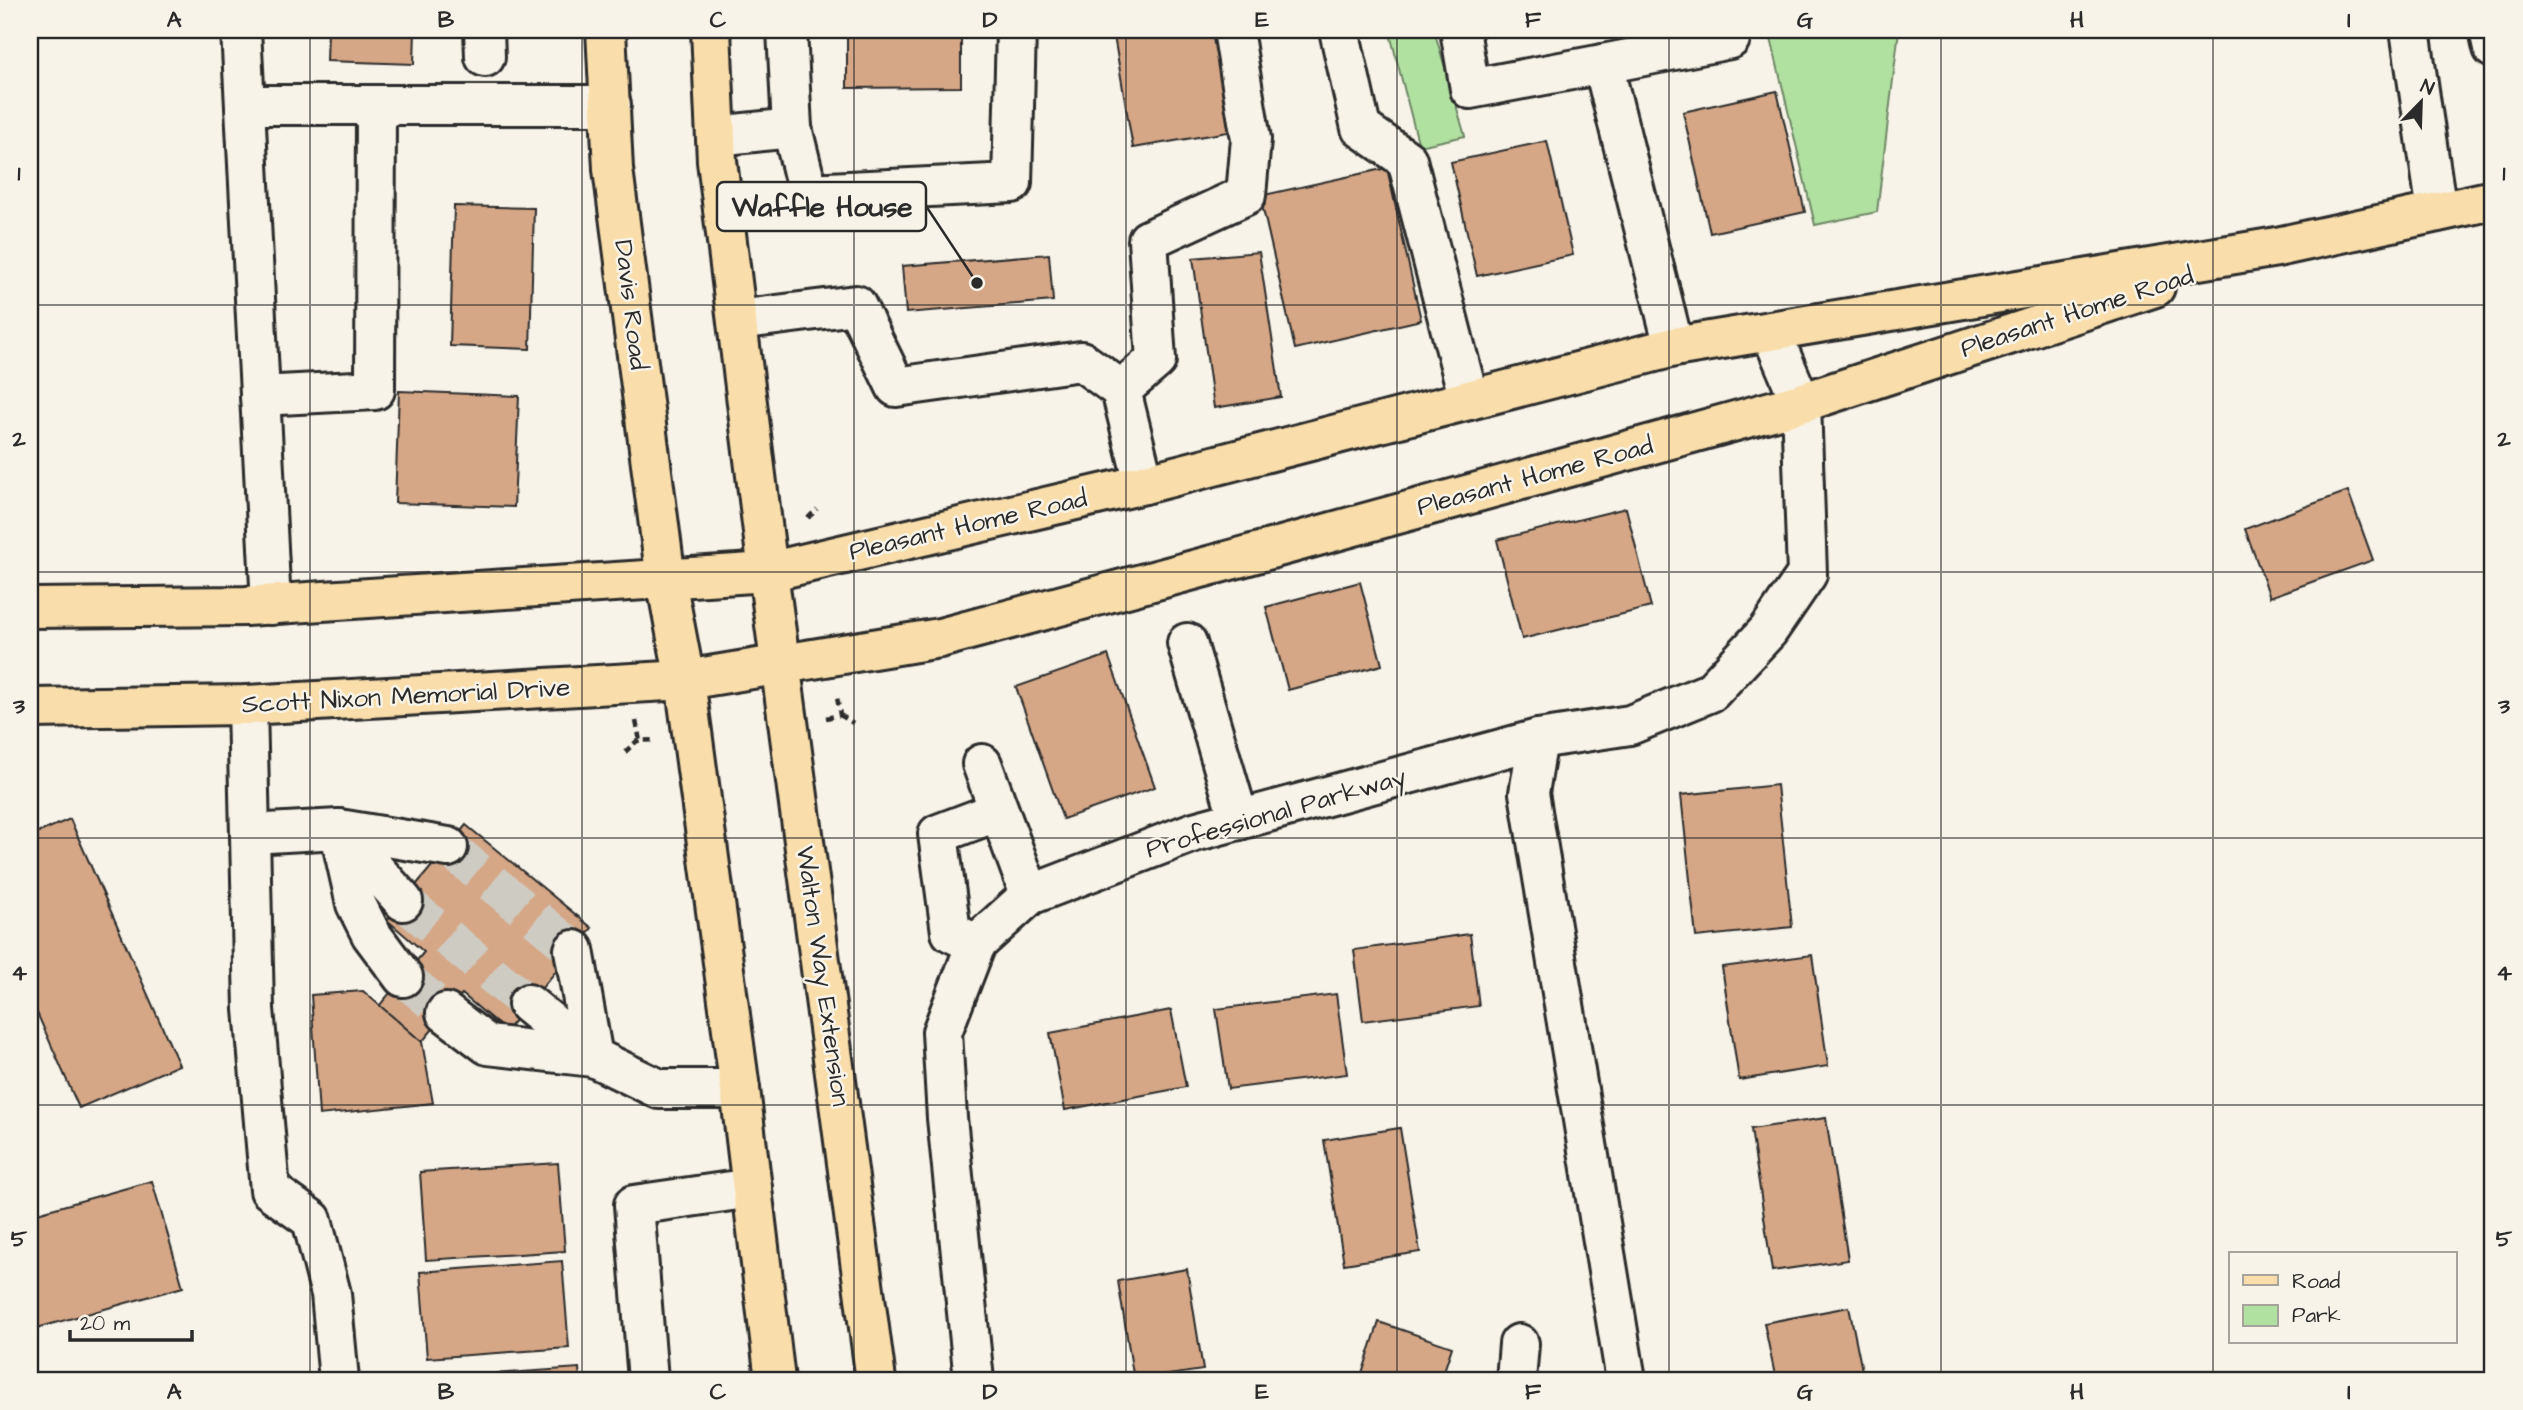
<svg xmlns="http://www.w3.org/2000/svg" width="2523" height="1410" viewBox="0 0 2523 1410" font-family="'Architects Daughter',sans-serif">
<rect width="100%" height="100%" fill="#f7f3e8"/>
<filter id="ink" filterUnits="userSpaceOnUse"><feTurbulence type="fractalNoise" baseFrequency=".0143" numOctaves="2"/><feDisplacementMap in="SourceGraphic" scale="14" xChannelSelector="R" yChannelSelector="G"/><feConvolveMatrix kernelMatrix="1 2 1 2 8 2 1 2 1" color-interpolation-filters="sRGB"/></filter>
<g filter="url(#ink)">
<!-- green -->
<g fill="#b1e1a1" stroke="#6e8666" stroke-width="2">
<path d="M1389,30h45l31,106 -46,10z"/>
<path d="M1769,30h130l-22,182 -62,13z"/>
</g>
<!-- building -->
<g fill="#d5a787" stroke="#2b2b2b" stroke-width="2">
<path d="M328,30h87l-1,34 -87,-3z"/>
<path d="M847,30h114v57l-114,1z"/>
<path d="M1113,30h104l17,101 -101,17z"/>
<path d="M1777,91l28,121 -95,21 -27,-121z"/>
<path d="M1547,141l26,114 -96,21 -26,-114z"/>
<path d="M1387,168l34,152 -126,29 -35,-153z"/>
<path d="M454,206l80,2 -4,141 -80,-3z"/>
<path d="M1259,252l22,145 -67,11 -21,-150z"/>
<path d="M1049,254l4,47 -147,12 -4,-47z"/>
<path d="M399,391l120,5 -5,111 -119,-4z"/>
<path d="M2348,491l25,69 -103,37 -25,-68z"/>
<path d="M1626,508l25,99 -129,32 -25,-99z"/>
<path d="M1360,582l22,83 -94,25 -22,-83z"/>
<path d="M1108,655l47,132 -92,32 -47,-132z"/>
<path d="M1777,785l15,142 -96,10 -15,-142z"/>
<path d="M70,819l109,246 -100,43 -49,-111v-161z"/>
<path d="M466,825l126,103 -86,103 -44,-37 -40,48 -43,-36 45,-54 -37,-32z"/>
<path d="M1470,934l9,72 -116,15 -9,-71z"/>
<path d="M1812,955l16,111 -89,14 -17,-113z"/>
<path d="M363,991l59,51 11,61 -114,12 -8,-120z"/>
<path d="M1336,994l11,80 -119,15 -12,-80z"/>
<path d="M1171,1010l15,77 -121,23 -15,-77z"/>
<path d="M1826,1118l22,142 -76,11 -21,-142z"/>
<path d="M1400,1128l20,124 -76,12 -20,-124z"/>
<path d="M558,1163l7,88 -139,9 -6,-88z"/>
<path d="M152,1181l31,106 -153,43v-115z"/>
<path d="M562,1261l7,87 -142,10 -7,-86z"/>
<path d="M1187,1269l16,101 -69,10 -16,-99z"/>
<path d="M1849,1307l15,73h-88l-12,-57z"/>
<path d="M1379,1322l73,25 -11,33h-81z"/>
<path d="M579,1368l1,12h-144v-2z"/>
</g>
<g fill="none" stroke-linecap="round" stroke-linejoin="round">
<!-- minor-tunnel -->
<g stroke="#cecbc2" stroke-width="38" stroke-dasharray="38 19" stroke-linecap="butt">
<path d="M448,847l126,103"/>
<path d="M403,901l125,103"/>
<path d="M403,977l43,36"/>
</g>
<!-- minor casing -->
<g stroke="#2b2b2b" stroke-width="44">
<g id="minor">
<path d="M241,30l30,575"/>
<path d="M484,30l1,27"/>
<path d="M787,30l5,98 16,65 204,-10 4,-153"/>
<path d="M1339,30l22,98 46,32 62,240"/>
<path d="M1460,30l10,59 133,-25"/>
<path d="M2410,30l27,182"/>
<path d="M2489,30l4,18"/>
<path d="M245,105h366"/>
<path d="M716,136l76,-8"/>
<path d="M737,320l119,-15 40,82 185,-26 40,29 23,94"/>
<path d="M1674,347l-71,-283 127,-25 -2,-9"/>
<path d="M1121,390l35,-30 -8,-120 98,-45 5,-56 -18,-109"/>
<path d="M260,396l115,-6 1,-285"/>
<path d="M1187,643l52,177"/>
<path d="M247,705l7,304 16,181 42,30 19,74 8,86"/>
<path d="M1538,739l-9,54 97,587"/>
<path d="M982,764l48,131"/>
<path d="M250,834l89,-5 64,72"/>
<path d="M976,944l-25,-12 -13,-98 61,-23"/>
<path d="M403,977l-32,-43 -15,-30 -17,-75 109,18"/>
<path d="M528,1004l65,53 -19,-107"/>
<path d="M446,1013l42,32 105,12 66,32h81"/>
<path d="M648,1380l-14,-175 118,-17"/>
<path d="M974,1380l-27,-262 -5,-86 34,-88 54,-49 164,-63 344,-93 92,-14 81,-33 57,-61 39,-57 -6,-171 -30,-71"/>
<path d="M1516,1380l3,-36"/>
</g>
</g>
<!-- major casing -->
<g stroke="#2b2b2b" stroke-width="44">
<g id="major">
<path d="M606,30l7,139 53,411 19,100 55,409 35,291"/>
<path d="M711,30l6,131 51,411 108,808"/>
<path d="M30,608l216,-2 522,-34 376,-88 530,-137 603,-100 216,-47"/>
<path d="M30,708l217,-3 438,-25 255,-42 276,-74 585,-161 354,-116"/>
</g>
</g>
<!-- path -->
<g stroke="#2b2b2b" stroke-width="4.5" stroke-dasharray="7 5" stroke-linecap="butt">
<path d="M808,518l9,-9"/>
<path d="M840,715l13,8"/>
<path d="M826,718l14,-3 -3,-18"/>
<path d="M636,721l4,20"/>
<path d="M625,752l12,-11 18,-1"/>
</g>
<!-- minor -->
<use href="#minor" stroke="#f7f3e8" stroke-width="38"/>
<!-- major -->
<use href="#major" stroke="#f9deab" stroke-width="38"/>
</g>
</g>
<!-- grid -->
<path fill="none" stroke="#2b2b2b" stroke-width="2" stroke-opacity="0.55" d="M310,30v1350M582,30v1350M854,30v1350M1126,30v1350M1397,30v1350M1669,30v1350M1941,30v1350M2213,30v1350M30,305h2463M30,572h2463M30,838h2463M30,1105h2463"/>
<g text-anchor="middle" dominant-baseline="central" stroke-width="5" stroke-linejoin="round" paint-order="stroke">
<!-- street labels -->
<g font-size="26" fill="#2b2b2b" stroke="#f7f3e8">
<text transform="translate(631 305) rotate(83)">Davis Road</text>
<text transform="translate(2077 312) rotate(-18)">Pleasant Home Road</text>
<text transform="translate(1535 476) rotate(-15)">Pleasant Home Road</text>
<text transform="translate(968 525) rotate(-13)">Pleasant Home Road</text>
<text transform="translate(406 696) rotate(-3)">Scott Nixon Memorial Drive</text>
<text transform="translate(1276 813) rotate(-16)">Professional Parkway</text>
<text transform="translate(823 976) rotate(82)">Walton Way Extension</text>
</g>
</g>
<!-- callouts -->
<path fill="none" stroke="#2b2b2b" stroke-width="2.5" d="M977 283L926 206"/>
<circle fill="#2b2b2b" stroke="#f7f3e8" stroke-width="2.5" cx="977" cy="283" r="7"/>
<rect fill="#f7f3e8" stroke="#2b2b2b" stroke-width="2.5" x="717" y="182" width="209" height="49" rx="7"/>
<g font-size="28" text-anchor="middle" font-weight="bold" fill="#2b2b2b">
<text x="822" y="216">Waffle House</text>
</g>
<!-- margin -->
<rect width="2523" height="1410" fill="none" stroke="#f7f3e8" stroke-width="77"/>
<!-- legend -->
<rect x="2229" y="1252" width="228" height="91" fill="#f7f3e8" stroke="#a5a39c" stroke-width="2"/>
<rect x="2243" y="1275" width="35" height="10" fill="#f9deab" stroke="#a5a39c" stroke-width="2"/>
<text x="2292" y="1288" font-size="21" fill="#2b2b2b">Road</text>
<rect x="2243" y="1305" width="35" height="21" fill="#b1e1a1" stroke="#a5a39c" stroke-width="2"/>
<text x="2292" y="1322" font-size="21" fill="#2b2b2b">Park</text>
<!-- north arrow -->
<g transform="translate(2421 102) rotate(23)" stroke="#f7f3e8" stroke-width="5" paint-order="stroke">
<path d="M0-5L12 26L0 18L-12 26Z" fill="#2b2b2b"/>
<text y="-10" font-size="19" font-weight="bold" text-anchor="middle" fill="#2b2b2b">N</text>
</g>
<!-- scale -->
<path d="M70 1330v10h122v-10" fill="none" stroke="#2b2b2b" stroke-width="3.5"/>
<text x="80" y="1330" font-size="21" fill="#2b2b2b" stroke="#f7f3e8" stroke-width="5" paint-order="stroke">20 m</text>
<rect x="38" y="38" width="2446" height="1334" fill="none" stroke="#2b2b2b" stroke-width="2.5"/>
<g font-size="23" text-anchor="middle" font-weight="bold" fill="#2b2b2b">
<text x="174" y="27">A</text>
<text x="446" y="27">B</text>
<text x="718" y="27">C</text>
<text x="990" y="27">D</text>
<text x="1262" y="27">E</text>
<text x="1533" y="27">F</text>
<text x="1805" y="27">G</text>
<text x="2077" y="27">H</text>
<text x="2349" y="27">I</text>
<text x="19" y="180">1</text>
<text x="2504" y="180">1</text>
<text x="19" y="446">2</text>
<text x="2504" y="446">2</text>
<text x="19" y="713">3</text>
<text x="2504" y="713">3</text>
<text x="19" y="980">4</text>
<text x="2504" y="980">4</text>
<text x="19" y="1246">5</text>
<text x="2504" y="1246">5</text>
<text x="174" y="1399">A</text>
<text x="446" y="1399">B</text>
<text x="718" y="1399">C</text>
<text x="990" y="1399">D</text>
<text x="1262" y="1399">E</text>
<text x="1533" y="1399">F</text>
<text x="1805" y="1399">G</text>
<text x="2077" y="1399">H</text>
<text x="2349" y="1399">I</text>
</g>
</svg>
